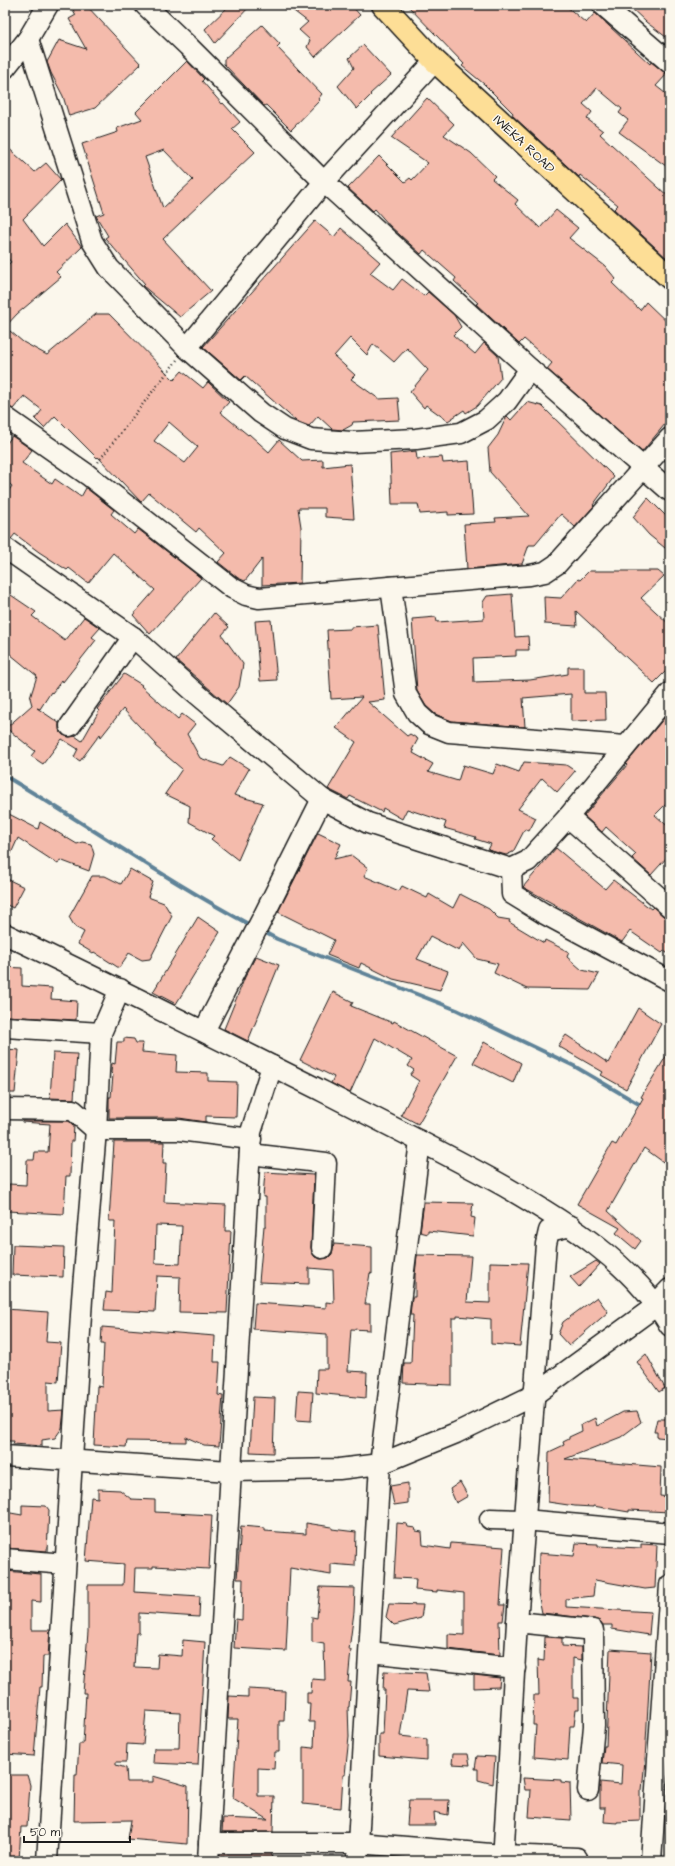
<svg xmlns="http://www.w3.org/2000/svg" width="675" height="1866" viewBox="0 0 675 1866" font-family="'Architects Daughter',sans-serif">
<rect width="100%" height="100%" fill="#fbf7ec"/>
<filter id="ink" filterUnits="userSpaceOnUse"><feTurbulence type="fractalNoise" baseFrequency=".025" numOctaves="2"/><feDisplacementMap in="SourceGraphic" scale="8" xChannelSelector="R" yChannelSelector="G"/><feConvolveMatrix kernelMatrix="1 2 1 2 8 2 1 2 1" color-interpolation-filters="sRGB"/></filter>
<g filter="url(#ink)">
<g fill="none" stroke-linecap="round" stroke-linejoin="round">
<!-- stream -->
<g stroke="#5f8398" stroke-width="4">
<path d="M5,776c83,49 163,105 247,150"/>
<path d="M262,931l15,8 180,71 117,56 70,41"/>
</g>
</g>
<!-- building -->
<g fill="#f4bbac" stroke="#1c1c1c" fill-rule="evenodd">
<path d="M70,5h16l55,59 -46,44 -26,8 -6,-20 -12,-23 -4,-11 12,-22 27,9 -17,-30 7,-4z"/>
<path d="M230,5h21l-36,38 -10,-14z"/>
<path d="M286,5h65l9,10 -45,42 -8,-10 3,-7 -11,-10 9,-8z"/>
<path d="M407,5h158l21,18 9,-10 55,51 1,-2 16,12 -11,12 14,11v72l-51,-37 9,-12 -9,-7 3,-4 -25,-21 -14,16 9,8 -5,7 16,12 -3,3 70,64v63l-56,-52 4,-4 -38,-30 -1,2 -67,-62 1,-2 -29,-29 -22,-18 2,-2z"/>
<path d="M628,5h42v35l-24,-18z"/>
<path d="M262,25l18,19 -3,3 45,47 -4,5 2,1 -29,30 -25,-25 -2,1 -40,-42v-5z"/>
<path d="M363,45l28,30 -21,19 1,1 -14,14 -19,-23 16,-18 -5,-10z"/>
<path d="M187,61l17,18 -2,2 20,23 1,-1 17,19 -8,7 23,23 -92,87 48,52 -31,26 -37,-31 2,-2 -40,-46 3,-2 -12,-20 8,-3 -22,-69 36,-12 -1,-4 25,-9 -6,-7zM164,150l29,30 -30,28 -18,-51z"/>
<path d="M427,98l27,26 -10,11 27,18 24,23 -3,3 26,21 -3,4 25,24 16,-18 22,18 -9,10 36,28 11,13 -4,4 28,27 6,-8 24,23v93l-28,34 -95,-83 5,-6 -28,-24 -5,5 -43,-40 2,-1 -24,-22 2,-3 -32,-28 -3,4 -31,-28 -15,-17 -2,2 -25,-23 31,-32 26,26 5,-4 2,2 16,-17 -37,-25z"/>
<path d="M5,145l30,27 11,-9 15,17 -38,39 20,27 22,-22 17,23 -26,25 5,5 -44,37 -12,13v-60l6,-5 -6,-7z"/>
<path d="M315,221l19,16 7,-9 39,34 -10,11 23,17 9,-11 22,17 4,-4 26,23 7,12 -8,8 22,19 9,-11 14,13 3,22 -24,28 -11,7 -2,-3 -16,11 -22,-16 -2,3 -14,-16 18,-22 -21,-22 -13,14 -21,-18 -6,11 -17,-17 -16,18 21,19 -4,4 28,20 19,-1 2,22 -47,2 -1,3 -9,5 -11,-1 -14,-13 -9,10 -13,-5 -51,-45 -4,4 -38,-33z"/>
<path d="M96,314h13l65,66 8,-9 21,17 5,-6 21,20 -9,10 28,23 1,-1 20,18 10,-12 23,21 21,-1v7l27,-3 4,55 -29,-2v-9h-27l3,19 -1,56 -38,2v-26l-17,22 -7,-3 -20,-16 8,-9 -27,-25 -3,4 -47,-39 -8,9 -43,-45 -1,1 -42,-42 -11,12 -9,-9 7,-9 -18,-14 -11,13 -8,-3v-69l5,-6 13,11 24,13zM169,422l29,25 -13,16 -31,-22z"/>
<path d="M527,402l15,4 72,71 -21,28 1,1 -19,21 -14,-13 -26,31h-6l-7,19 -55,5 -3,-45 32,-2 -1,-4 34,-2 -39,-44 -2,-24 10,-13 9,-19 4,4z"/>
<path d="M12,436l20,14 -10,13 30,21 3,-5 26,18 5,-9 28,22 -3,4 23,20 4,-5 63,49 -51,56 -17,-19 22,-25 -42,-37 -25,30 -19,-15 -2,2 -28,-18 -24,-18 -4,5 -6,-2v-41l7,-10 -7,-6v-34z"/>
<path d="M416,451l1,8 25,-2 1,6 26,-2 4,53 -25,1v-3l-28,2 -2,-10h-26l-2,-50z"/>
<path d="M648,498l22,22v32l-21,-17 -16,-18z"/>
<path d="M589,571h69l6,5 -23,22 29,27v42l-16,16 -78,-72 1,15 -32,-2 -1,-27 17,1 17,-19 2,1z"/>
<path d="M5,591l31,21 -4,4 33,25 19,-24 16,11 -8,9 4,3 -33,42 -1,-2 -10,13 -1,-1 -11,17 -3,-1 22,15v7l4,5 6,2 6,-1 7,5 17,-30 -2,-2 27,-35 18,11 -1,1 37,33 4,-5 13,10 -8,10 13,24 23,8 7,-9 19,12 -15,26 29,8 -25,57 -27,-21 3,-3 -25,-14 1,-16 -25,-12 17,-25 -27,-23 1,-2 -33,-35 -22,28 -1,-3 -20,27 -6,-4 4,-8 -16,-10 -19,25 -12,-8 4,-5 -29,-23 26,-23 -2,-7 7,-22 -32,-26z"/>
<path d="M512,594l3,43 13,-1 1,14h-13v6l-43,2 1,24 56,-2 38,-6v-7h16v26h21l1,27 -35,1v-27l-48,4 2,29 -73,-6 -17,-7 -9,-8 -9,-15 -5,-72 24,-2 1,5 47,-3 -1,-17 4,-6z"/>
<path d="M214,613l15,14 -7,8 21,29 -4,23 -12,17 -51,-44z"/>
<path d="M271,620l6,60 -17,1 -5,-60z"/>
<path d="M378,625l7,75 -17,2 39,34 3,-2 8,5 -6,11 2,1 -1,2 20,11 -5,8 30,9 5,-16 30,9 4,-10 22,8 5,-10 42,3 9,6 -18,21 -15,-14 -24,31 18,9 -7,13 -4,-2 -12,23 -7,3 -18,-5 3,-6 -16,-5 1,-2 -32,-9 2,-6 -39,-13 -5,10 -19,-11 -1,4 -32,-16 -2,3 -20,-10 28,-47 -20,-14 26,-31 -31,2 -4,-69 24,-1v-2z"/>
<path d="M670,711v89l-15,15 15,13v26l-19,21 -19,-17 4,-4 -30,-27 -4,5 -18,-16 43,-51 -1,-1z"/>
<path d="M5,812l33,17 2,-7 37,22 5,-2 9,2 3,10 -5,17 -29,-11 -2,4 -40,-26 -13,29z"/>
<path d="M318,833l23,11 -7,15 17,-4 17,13 -4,8 35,15 3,-5 25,12 2,-4 24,14 7,-14 29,15 9,9 12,2 -1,2 35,21 1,-3 24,12 -2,5 15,13 17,4 -9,16 -63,-1 -33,-16 4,-9 -21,-5 -14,-16 -4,8 -29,-15 -13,23 31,12 -8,19 -47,-11 -32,-16 -2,5 -32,-13 7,-15 -56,-28z"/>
<path d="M556,848l49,41 8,-9 38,29 2,-2 10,9 7,2v37l-6,-4 -2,2 -32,-22 -8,11 -99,-55z"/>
<path d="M130,869l23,13 -5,15 16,6 8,13 -22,43 -8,1 -13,-7 -10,15 -25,-16 -1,1 -15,-9 6,-12 -9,-5 -6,-10 23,-41h13l16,8z"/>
<path d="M5,878l19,9 -11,21 -8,-4z"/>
<path d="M198,917l22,15 -44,72 -23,-12z"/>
<path d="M256,956l23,9 -31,76 -24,-12 21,-52z"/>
<path d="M5,967l17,1v18l30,2 -1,11 26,2 -1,19 -71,-4z"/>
<path d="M333,992l20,10 -2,4 42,17 1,-2 63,35 -39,68 -17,-9 18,-34 -9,-6 4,-5 -6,-4 4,-6 -37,-22 -25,55 -19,-10 3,-6 -34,-17z"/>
<path d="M638,1008l23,16 -35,65 -25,-14 2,-3 -45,-26 8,-11 42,28z"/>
<path d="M124,1038l10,1 2,4h7l-1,9 35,3 -1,17 32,1v8l29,1 -1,35 -30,-1v6l-27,-4h-70v-21h2l2,-22 -2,-2 1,-10 3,1 2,-22h7z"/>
<path d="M484,1042l37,21 -8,20 -40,-20z"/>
<path d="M5,1049l14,1 -4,43h-10z"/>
<path d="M670,1050v117l-26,-19 -36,63 33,30 -6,8 -19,-16 4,-5 -43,-24 35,-61 4,2 27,-47 -2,-1z"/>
<path d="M53,1053l24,1 -3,45 -24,-1z"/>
<path d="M22,1121h47l5,5 -1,15h-2l-1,35h-4l-2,38 -57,-3 2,-27 17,1 1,-25h7l1,-8h13l2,-28 -28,-2z"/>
<path d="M114,1142h50l-1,21h3l-2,39 62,3 -1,26h6l-4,82 -48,-1 1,-35 -23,-1 -2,36 -51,-2 2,-18 6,1 3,-72h-6zM156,1225l26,1 -2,38 -25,-1z"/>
<path d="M265,1172l49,3 -3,72 1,6 3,4 6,2 7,-1 4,-4 2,-10 38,3v27l-2,-1 -5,31h5v26l-19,-1 -3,42 19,1 -1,26 -50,-5 1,-24h10v-35l-74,-5 2,-26 71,5v-6l8,1 -1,-33 -24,-2v16l-50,-2 5,-56h2v-29h-3z"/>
<path d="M424,1202l49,1 -2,14 4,1 -2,18 -45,-5v3l-8,-2z"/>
<path d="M13,1245l51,2 -1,30 -51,-2z"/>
<path d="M417,1255l54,1 -4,46 23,1v-41l38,1 -8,83 -29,-2v-25l-34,-3v2h-5v67l-49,-2 1,-20h7l2,-48h-3l2,-18h3v-22z"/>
<path d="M596,1261l4,3 -21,23 -9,-10z"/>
<path d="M597,1297l11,15 -39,34 -11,-12 5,-12z"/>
<path d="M5,1309l43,3 -2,30 15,1 -3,39 -10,-1v30l16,-1 -2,18 -7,10 -13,2v6l-29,-2 1,-3h-9z"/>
<path d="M102,1327l113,9 -1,26h6l-2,33 5,1 -4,50 -15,-1 -18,-8v5l-59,-1 -1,6 -32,-2 3,-59 5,1 2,-43h-3z"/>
<path d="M646,1354l19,34 -6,4 -22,-30z"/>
<path d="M298,1391l15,1 -2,29 -15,-1z"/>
<path d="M253,1397l22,1 -2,55 -23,-1z"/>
<path d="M637,1411l4,11 -20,15 -56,22 96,8 -1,29 10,1v15l-41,-2v2l-36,-6v1l-18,-1 -27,-4 1,-50 15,-7 -1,-3 6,-3v-2l13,-6 -1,-6 14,-7 2,8 26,-14z"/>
<path d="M657,1419h12l-1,19 -11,-1v-5h-3z"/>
<path d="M460,1482l8,14 -12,7 -6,-14z"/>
<path d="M408,1483v20l-14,2 -4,-19z"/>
<path d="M98,1489l22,1 11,9 24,1v12l57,3 -3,54 -56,-3v2h-18l-1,24 66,4 -1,21 -60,-4v20h-3l-2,34 23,1 1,-14 24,2 1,-16 22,2 -7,123 -45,-2 1,-15h25l1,-35 -34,-2 -3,34 -16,-1 -1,18h-10v3l10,3 1,14h26v-6l35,10 -1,58 -59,-5 3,-19 -57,1 1,-46h2l2,-31h4l3,-51h-3l5,-61v-47h35l1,-21 -38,-3 5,-64 7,1z"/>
<path d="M22,1505l24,1 3,4 -2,41 -42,-3v-36l17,3z"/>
<path d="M306,1523l26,4v2l24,3 -1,34 -24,-2v11l-41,-7 -4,83 -52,-3 2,-29 6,1 1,-41h-6l4,-53 24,2v3l41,3z"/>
<path d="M397,1523l10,1 1,3 7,1 1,3 6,1 1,13 27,4 1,-6 53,4 -4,58h5l-2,16h-4l1,34 -52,-6v-15l16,1v-42l-27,-3v2l-22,-2 1,-11 -22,-1z"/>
<path d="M576,1543l22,1v2l43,2v-4l16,1 -2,43 -10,1 -50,-9 -2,16 -27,3v8l85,5 -2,23 -37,-6v-4h-9l-3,-4 -6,-2 -52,-6 -4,-20 1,-40 35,3z"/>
<path d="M5,1571l36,3v28l-10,-1v29h19l-2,26h-5l-1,31h-2l-6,69 -29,-2z"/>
<path d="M320,1587l35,1 -1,24 -5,38h2l-3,32h3l-2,25h-1l1,30 -4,38h-2l-2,33 -38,-4v-57l11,1 1,-26h-6l1,-18h-3v-11h4l1,-14 13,1 -1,-36 -12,-2v-25l5,1z"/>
<path d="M389,1604l34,1 -2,13 -27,7 -8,-8z"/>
<path d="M545,1637l17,1v8l20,1v13l-9,-2v40h6v11h-3l-2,17h-4l-2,34 -34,-3 2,-32h-3l1,-30h5l-1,-35 6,1z"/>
<path d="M610,1649l41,3 -6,108 -3,30h-2v31l-23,1v1l-13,-1 1,-14h-5v-26l21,2 1,-19 -20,-2 2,-17h2z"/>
<path d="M384,1671l42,2 3,19 -22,-1 -7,45 27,3v21l-48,-4v-22h4l2,-44h-2z"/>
<path d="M474,1675l26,3 -1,9 -25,1z"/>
<path d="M248,1689l37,2 -1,30h-5v31h-4l-1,17 -16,-1v28h16l-1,36h-51l1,-14 45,2 -35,-22 5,-79h-10l1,-23 19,1z"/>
<path d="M453,1754h15l2,11 -18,-1z"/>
<path d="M477,1756l18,1 -2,27 -15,-4v-11h-3z"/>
<path d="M5,1775h22l3,10 -3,42h-6l-2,34h-14z"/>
<path d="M523,1778l38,2v2l9,1 1,37 -42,-3 2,-27h-6z"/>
<path d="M409,1800h40l-1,15 -14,-3 1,13h-28z"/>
<path d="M220,1854h52l-1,7h-51z"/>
</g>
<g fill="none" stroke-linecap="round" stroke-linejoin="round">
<!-- minor casing -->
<g stroke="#1c1c1c" stroke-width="23">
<g id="minor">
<path d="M145,5l43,41 136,136 206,187 140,122"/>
<path d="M603,5l67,58"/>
<path d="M28,39l64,202 17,27 78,80 74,65 24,16 26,10 41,3 64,-3 45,-6 25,-13 21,-19 23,-32"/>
<path d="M5,68l23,-29 20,-34"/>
<path d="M187,348l137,-166 111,-121"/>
<path d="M5,417l83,58 144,113 14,7 13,3 271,-23 15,-3 12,-8 113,-126"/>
<path d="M5,548l128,89 58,52 131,110 46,24 143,46 17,-8 40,-44 102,-124"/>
<path d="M391,587l15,107 11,19 12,11 20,8 176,14"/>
<path d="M70,726l63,-89"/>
<path d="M568,817l102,90"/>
<path d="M511,869l1,25 31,19 127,68"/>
<path d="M5,934c107,51 213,105 319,158 60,31 121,61 180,94 62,36 128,76 166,140"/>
<path d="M5,1027l96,6"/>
<path d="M204,1031l60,-116 58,-116"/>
<path d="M5,1109l68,1 23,20h83l72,9"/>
<path d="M250,1154l76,9 -4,85"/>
<path d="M5,1456l225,15 109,-2 41,-5 76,-31 78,-38 115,-84 21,-22"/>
<path d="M490,1519l34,1 146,13"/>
<path d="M5,1559l60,5"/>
<path d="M517,1622l76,8 1,96 -6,64"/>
<path d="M370,1652l145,16"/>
<path d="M209,1843h149l145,12 74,3"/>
<path d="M47,1861l35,-562 14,-169 5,-97 19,-44"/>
<path d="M208,1861l43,-729 21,-66"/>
<path d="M357,1861l23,-397 40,-323"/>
<path d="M503,1861l14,-239 29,-378 3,-13 22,-5"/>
<path d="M651,1861l19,-276"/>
</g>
</g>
<!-- major casing -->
<g stroke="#1c1c1c" stroke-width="25">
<path id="major" d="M383,5l52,56 235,217"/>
</g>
<!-- path -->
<path stroke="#1c1c1c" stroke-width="2.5" stroke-dasharray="1 3" stroke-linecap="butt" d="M98,462l79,-102"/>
<!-- minor -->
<use href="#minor" stroke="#fbf7ec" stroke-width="20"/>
<!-- major -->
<use href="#major" stroke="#fdde96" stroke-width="22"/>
</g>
</g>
<g text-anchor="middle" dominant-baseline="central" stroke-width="3" stroke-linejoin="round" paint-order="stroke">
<!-- street labels -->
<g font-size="13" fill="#1c1c1c" stroke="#fbf7ec">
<text transform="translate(524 144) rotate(43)">IWEKA ROAD</text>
</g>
</g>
<!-- margin -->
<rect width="675" height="1866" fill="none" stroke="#fbf7ec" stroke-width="20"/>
<rect x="10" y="10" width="655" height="1846" fill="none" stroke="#1c1c1c" stroke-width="1.5" filter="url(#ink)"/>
<!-- scale -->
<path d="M24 1836v6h106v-6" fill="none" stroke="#1c1c1c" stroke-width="2"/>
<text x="30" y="1836" font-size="12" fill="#1c1c1c" stroke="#fbf7ec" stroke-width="3" paint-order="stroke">50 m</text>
</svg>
